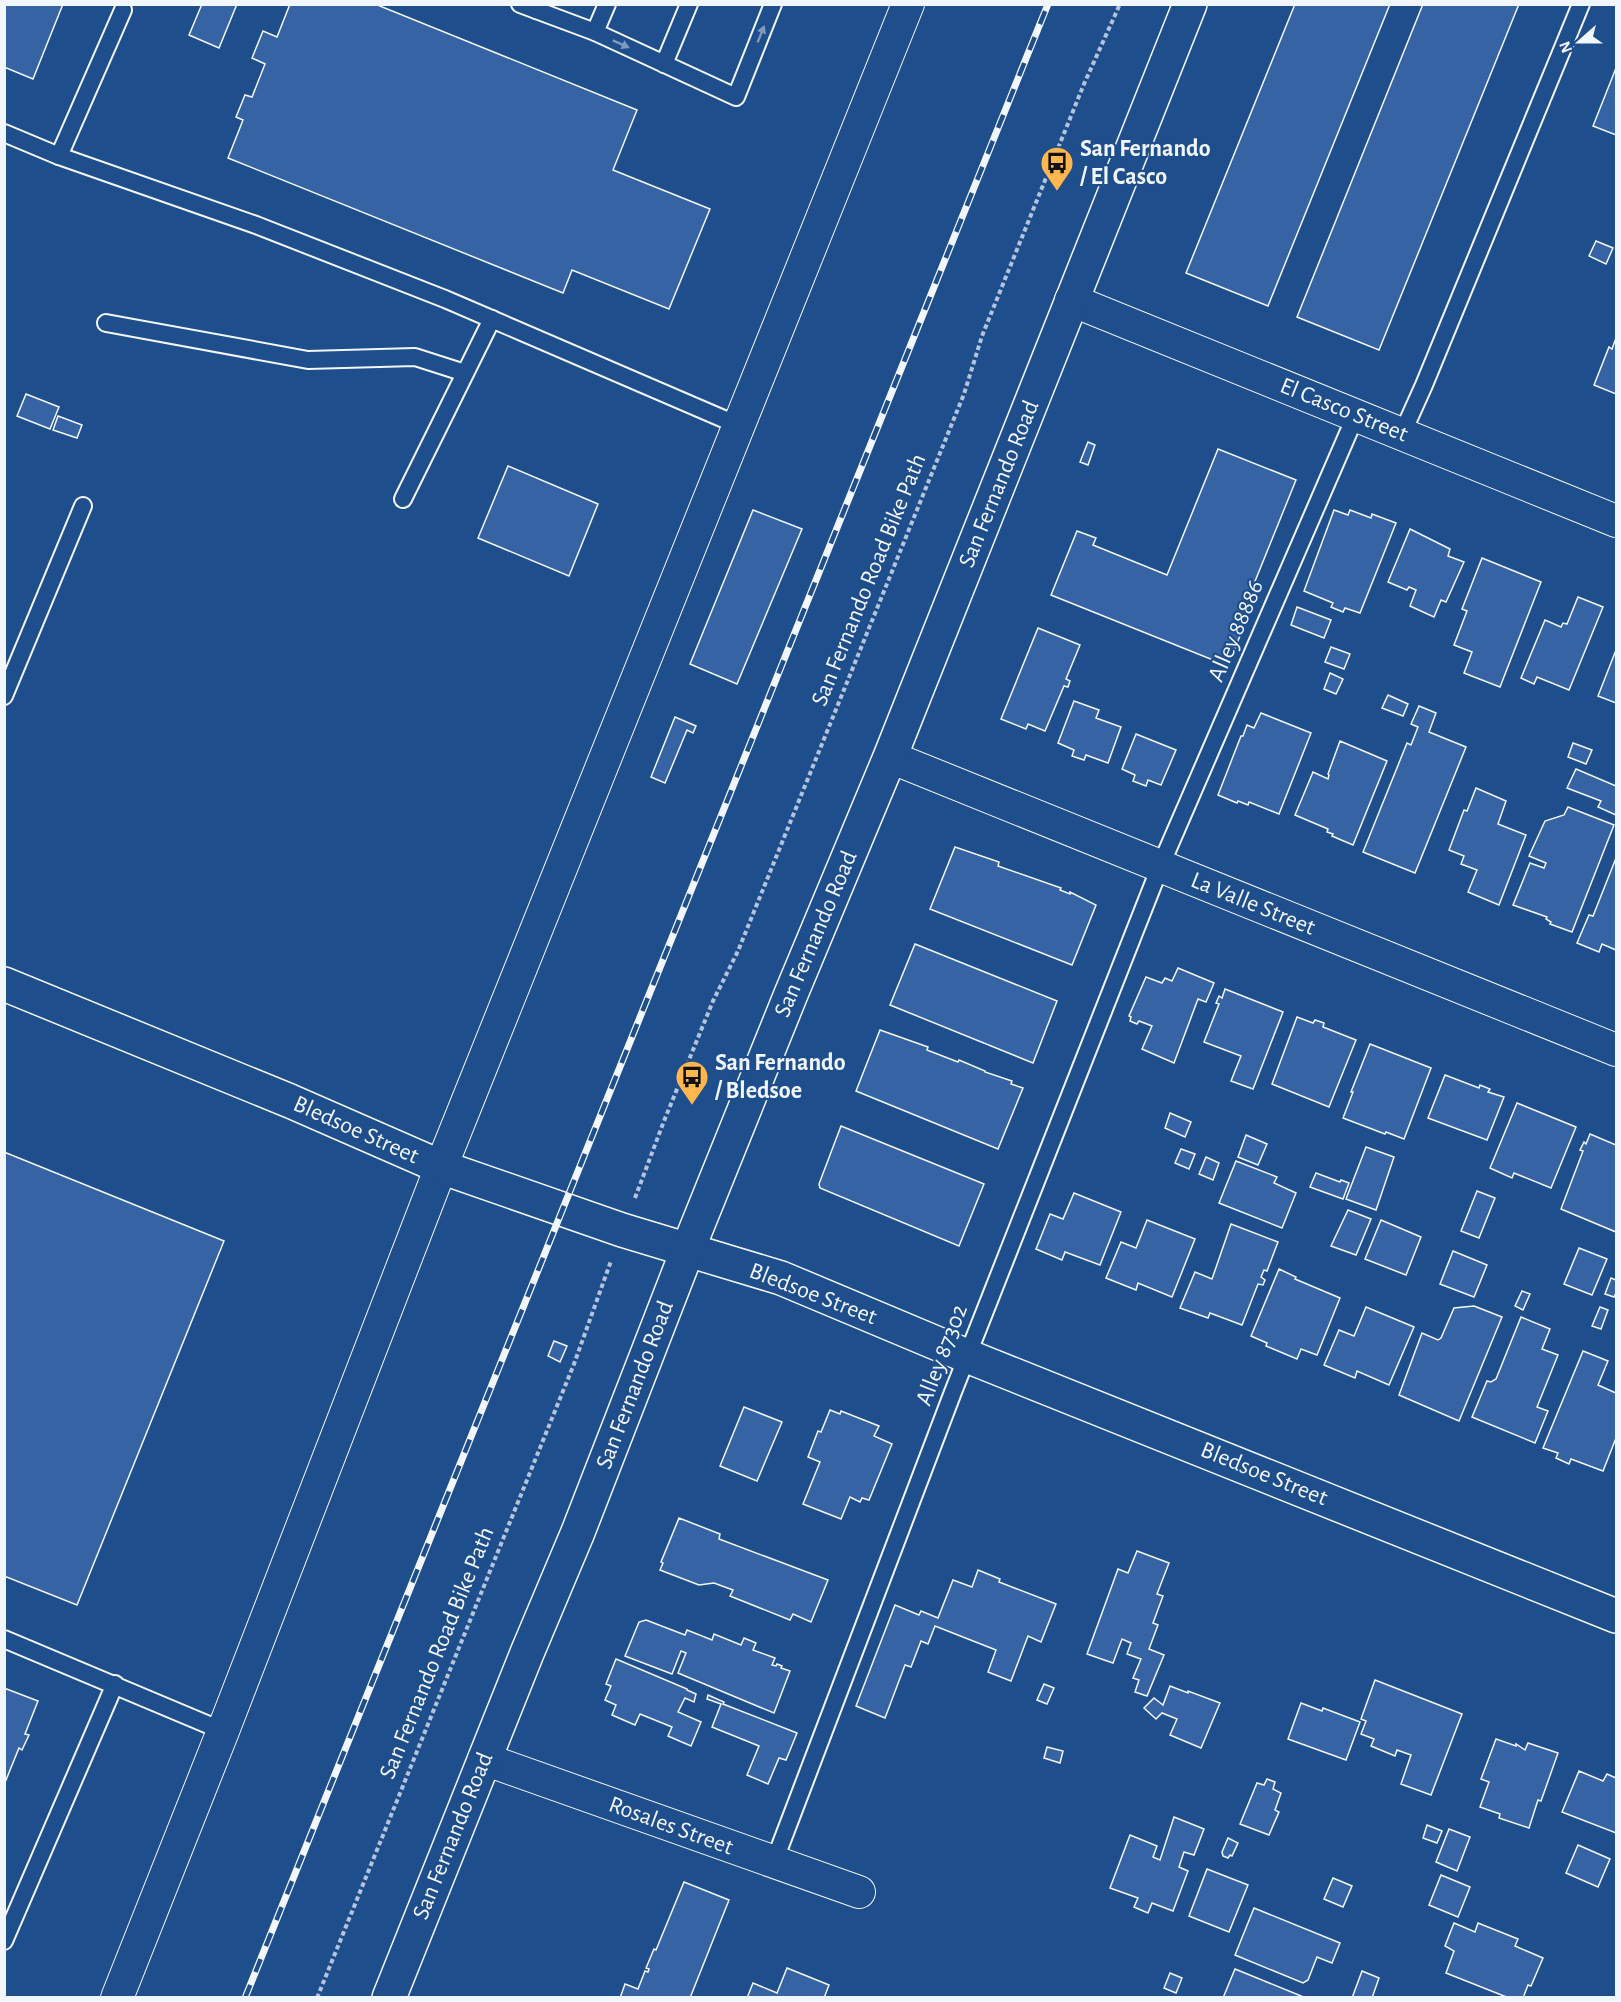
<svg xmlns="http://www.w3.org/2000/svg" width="1621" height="2002" viewBox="0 0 1621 2002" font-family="'Alegreya Sans',sans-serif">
<rect width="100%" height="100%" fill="#1f4e8c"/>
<!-- building -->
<g fill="#3563a3" stroke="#f2f6ff" stroke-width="1.5">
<path d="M4,4h59l-30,75 -29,-12z"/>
<path d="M202,4h35l-18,44 -30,-13z"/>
<path d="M290,4h85l262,106 -24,60 97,39 -41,100 -97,-39 -9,23 -335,-135 15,-38 -7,-3 9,-22 7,2 13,-33 -13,-6 11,-27 14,6z"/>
<path d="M1295,4h95l-122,302 -82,-33z"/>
<path d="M1423,4h96l-140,346 -82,-33z"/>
<path d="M1616,68v67l-23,-9z"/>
<path d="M1596,241l17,7 -7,16 -17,-8z"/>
<path d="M1616,338v56l-22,-9 15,-38 3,2z"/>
<path d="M26,394l33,13 -9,22 -33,-13z"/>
<path d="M58,416l24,9 -5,13 -24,-8z"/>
<path d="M1088,442l7,3 -7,20 -8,-3z"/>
<path d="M1218,449l78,31 -51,126 6,2 -23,58 -177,-71 26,-64 19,7 -3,7 74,30z"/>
<path d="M508,466l90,38 -29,72 -91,-38z"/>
<path d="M753,510l49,19 -65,155 -47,-20z"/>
<path d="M1334,510l14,5 2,-5 21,8 1,-4 24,9 -36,90 -15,-5 -2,4 -12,-5 2,-4 -29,-12z"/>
<path d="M1410,529l40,20 -2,7 16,6 -18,40 -5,-2 -7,17 -24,-11 6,-16 -7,-3 -2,3 -19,-8z"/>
<path d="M1482,558l59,24 -41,105 -36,-14 8,-21 -18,-7 13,-34 -5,-2z"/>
<path d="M1578,597l25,10 -34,83 -32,-13 -3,7 -13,-6 24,-58 16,7 2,-4 4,1z"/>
<path d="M1297,607l34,13 -7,18 -33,-13z"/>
<path d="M1038,628l42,17 -14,34 4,2 -2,6 -4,-1 -19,45 -17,-7 -2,5 -25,-10z"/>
<path d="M1331,647l19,7 -6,15 -19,-7z"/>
<path d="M1616,650v53l-18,-7z"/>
<path d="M1330,673l13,6 -7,15 -12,-5z"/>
<path d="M1388,695l20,9 -5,12 -21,-8z"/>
<path d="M1074,701l25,9 -3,8 25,9 -13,36 -22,-8 -2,5 -12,-4 2,-6 -16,-7z"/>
<path d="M1419,706l17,7 -7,19 37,15 -51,126 -52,-21 44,-109 4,2 7,-18 -7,-3z"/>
<path d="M1261,713l50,20 -32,81 -30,-12 -1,3 -10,-4 -1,2 -19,-8 23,-59h2l4,-11 7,3z"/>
<path d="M675,717l21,9 -3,7 -6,-3 -22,53 -14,-6z"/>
<path d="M1136,734l40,16 -15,35 -13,-5 -2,6 -13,-5 2,-6 -13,-6z"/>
<path d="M1340,741l47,20 -34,84 -21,-9 1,-2 -6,-2 1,-3 -33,-14 18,-43 15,7 1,-4 -1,-1z"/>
<path d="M1573,743l19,7 -6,14 -18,-7z"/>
<path d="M1576,769l40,17v29l-18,-8 3,-6 -34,-13z"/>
<path d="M1476,788l30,13 -8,23 28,11 -27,70 -31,-13 9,-22 -16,-6 3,-8 -15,-6 15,-40 3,1z"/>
<path d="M1568,807l46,18 -42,107 -22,-8 1,-2 -5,-3 1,-2 -34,-12 17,-42 14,5 2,-5 -17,-7 16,-35 19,-6z"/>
<path d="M955,847l44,15 -1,4 63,22 -1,2 10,4v-2l26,13 -24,60 -142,-56z"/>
<path d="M1616,858v92l-14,-6 -3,8 -22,-9 12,-28 4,1z"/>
<path d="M915,944l142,57 -24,62 -143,-58z"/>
<path d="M1178,968l36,15 -8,19 -8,-3 -24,64 -32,-14 10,-23 -13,-5 -2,3 -7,-3 1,-4 -2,-1 17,-39 16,6 3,-5 7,3z"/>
<path d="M1225,989l58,23 -30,77 -22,-8 10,-25 -37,-14 15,-38 -3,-1 3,-7 3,2z"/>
<path d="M1297,1017l16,6 2,-3 9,3 -1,4 33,13 -27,67 -57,-23z"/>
<path d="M880,1030l48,17 -1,3 31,12 1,-2 26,11v1l27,9 -1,3 12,4 -25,61 -142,-58z"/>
<path d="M1370,1044l61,24 -27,71 -18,-7 -1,2 -42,-16 10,-26h-2z"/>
<path d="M1445,1075l34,13 1,-3 10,4 -2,3 16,5 -17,43 -59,-22z"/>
<path d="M1517,1103l59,24 -25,61 -37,-15 -2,5 -22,-10z"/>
<path d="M1170,1113l21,9 -6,15 -20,-9z"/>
<path d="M841,1126l143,58 -25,62 -139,-58 -1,-4z"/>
<path d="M1590,1134l26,11v87l-55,-23 22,-58 -3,-1 4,-8 2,2z"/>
<path d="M1246,1135l21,9 -9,21 -20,-8z"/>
<path d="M1366,1147l28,10 -18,53 -30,-11z"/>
<path d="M1181,1149l14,5 -6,15 -14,-6z"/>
<path d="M4,1152l220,89 -147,364 -73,-29z"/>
<path d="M1206,1157l13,6 -6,17 -14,-6z"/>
<path d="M1236,1161l41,16 -3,6 22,10 -14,35 -63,-25z"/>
<path d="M1316,1173l24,9 1,-2 8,3 -6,16 -33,-12z"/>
<path d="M1477,1191l18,7 -16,40 -18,-7z"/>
<path d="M1074,1193l47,19 -21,53 -35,-13 -3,8 -26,-11 14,-35 13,5z"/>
<path d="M1348,1210l23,9 -15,36 -25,-9z"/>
<path d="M1147,1220l48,19 -23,58 -34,-14 -2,7 -30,-12 15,-36 15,6z"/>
<path d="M1381,1220l40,17 -15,38 -41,-16z"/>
<path d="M1231,1224l47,18 -11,29 -3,-1 -3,7 4,3 -2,5 -5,-1 -16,41 -32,-12 -2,5 -28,-10 15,-36 17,7z"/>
<path d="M1579,1248l28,11 -15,36 -28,-11z"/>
<path d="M1453,1251l34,14 -13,32 -34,-13z"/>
<path d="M1279,1269l17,8 -1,2 45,19 -23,57 -16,-6 -4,10 -31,-13 1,-3 -16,-7z"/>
<path d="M1611,1278l5,2v13l-2,4 -9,-3z"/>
<path d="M1522,1291l8,3 -7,16 -8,-4z"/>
<path d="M1474,1306l28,11 -43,104 -60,-26 23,-62 16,7 3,-2 13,-30z"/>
<path d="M1366,1307l48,20 -25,58 -32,-14 -2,7 -31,-13 15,-35 15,6z"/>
<path d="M1600,1307l8,3 -7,19 -9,-3z"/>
<path d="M1521,1317l29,12 -8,20 16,6 -21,52 11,4 -13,32 -63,-26 15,-36 4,1 5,-3z"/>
<path d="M554,1341l13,5 -7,16 -12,-6z"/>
<path d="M1583,1351l25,10 -10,24 18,8v45l-13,33 -32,-12 -2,5 -13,-6 2,-5 -15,-5z"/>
<path d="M744,1407l38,15 -25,59 -37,-15z"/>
<path d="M830,1410l10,4 1,-3 38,15 -5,10 18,8 -23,56 -7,-2 -2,4 -10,-5 -9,22 -38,-15 17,-42 -12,-5 10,-26 3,1z"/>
<path d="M679,1518l41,16 -1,5 109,41 -17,42 -18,-8 -3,6 -60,-24 3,-6 -19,-7 -15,2 -39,-15 3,-7 -2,-1z"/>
<path d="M1137,1551l32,12 -12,31 6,2 -10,27 5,2 -9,24 15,6 -17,41 -12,-4 4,-12 -6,-2 8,-19 -14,-5 4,-11 -9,-4 -9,24 -26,-9 31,-85 10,4z"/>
<path d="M978,1570l22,9 -1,3 57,22 -15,38 -13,-6 -17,45 -23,-9 8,-22 -61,-24 -7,18 -7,-3 -10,26 -6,-2 -20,53 -29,-12 39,-101 24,10 2,-4 17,7 15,-38 19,7z"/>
<path d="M646,1620l39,15 2,-5 25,10 2,-6 27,11 3,-7 12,5 -3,7 22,8 -3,7 4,1 1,-2 5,2 -1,2 9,3 -16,42 -96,-40 8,-20 -5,-2 -9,23 -47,-18 14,-34z"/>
<path d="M616,1659l71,30v1l9,4 -2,8 -9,-4 -7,14 23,10 -10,24 -23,-10 4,-9 -32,-13 -5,11 -23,-10 4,-10 -11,-5 6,-14 -5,-2z"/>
<path d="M1375,1680l87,34 -31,81 -30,-11 10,-29 -14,-5 -2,6 -24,-10 3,-7 -13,-5 5,-13 -5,-2z"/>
<path d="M1044,1684l10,4 -7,16 -10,-4z"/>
<path d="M1170,1686l18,7v-2l32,12 -19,45 -31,-13 7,-16 -15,-6 -6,6 -12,-11 10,-10 9,7z"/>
<path d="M4,1688l34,13 -13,33 4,1 -7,15 -3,-2 -15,37z"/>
<path d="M708,1695l16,7 -1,2 74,29 -11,27 -7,-2 -11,26 -21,-9 12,-29 -47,-19 9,-23 -14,-5z"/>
<path d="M1301,1703l21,8 1,-3 37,14 -14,38 -58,-21z"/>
<path d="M1496,1739l20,7v-2l9,6 3,-7 30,10 -17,48 -3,-1 -9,28 -30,-10 1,-4 -20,-7 9,-25 -8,-3z"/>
<path d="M1047,1747l16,4 -3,12 -16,-5z"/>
<path d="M1579,1771l24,10 4,-7 9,4v55l-54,-21z"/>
<path d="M1267,1779l8,3 -2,7 8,4 -6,17 4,2 -10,23 -29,-11 17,-41 7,2z"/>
<path d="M1174,1817l30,12 -10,26 -10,-3 -5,15 9,4 -15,40 -21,-8 -4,10 -14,-6 4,-9 -28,-10 20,-53 27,11 -4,11 7,3z"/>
<path d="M1427,1825l15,6 -5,12 -14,-5z"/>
<path d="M1449,1829l21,8 -13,34 -21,-9z"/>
<path d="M1228,1838l10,5 -6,13 -2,-1 -2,3 -5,-2 -1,-4z"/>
<path d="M1578,1845l32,14 -12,28 -32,-14z"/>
<path d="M1207,1869l41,16 -19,47 -40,-16z"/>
<path d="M1441,1875l29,12 -12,30 -29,-12z"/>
<path d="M1333,1878l19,8 -9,21 -19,-8z"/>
<path d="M684,1882l45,18 -39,98h-70l5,-14 13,5 7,-18 3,1 1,-3 -3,-1 8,-19 2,1z"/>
<path d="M1254,1908l86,35 -8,20 -15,-6 -9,23 -5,3 -68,-28z"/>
<path d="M1454,1923l21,9 3,-9 40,16 -3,7 28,12 -12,28 -3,-1 -5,13h-14l-63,-25 8,-22 -9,-5z"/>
<path d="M787,1968l42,17 -5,13h-77l6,-15 24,10z"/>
<path d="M1235,1969l71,29h-83z"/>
<path d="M1362,1971l17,7 -7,20h-20z"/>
<path d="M1170,1973l12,5 -6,15 -12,-5z"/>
</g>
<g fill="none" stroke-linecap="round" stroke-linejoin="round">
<!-- lane casing -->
<g stroke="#f2f6ff" stroke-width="20">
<g id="lane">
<path d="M520,4l16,6"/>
<path d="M538,4l-2,6 59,22"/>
<path d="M607,4l-12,28 141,65 37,-93"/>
<path d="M664,64l25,-60"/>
<path d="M4,133l55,23 197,69 189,74 295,127"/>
<path d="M59,156l64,-146"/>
<path d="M106,323l202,37 107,-3 50,16"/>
<path d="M1402,434l22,-49 157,-381"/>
<path d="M403,499l89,-180"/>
<path d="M4,696l79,-190"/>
<path d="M4,1639l219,92"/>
<path d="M774,1862l179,-470 207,-525 196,-452"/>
<path d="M4,1941l111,-257"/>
</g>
</g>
<!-- street casing -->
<g stroke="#f2f6ff" stroke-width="34">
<g id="street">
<path d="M1071,300l545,221"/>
<path d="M890,757l726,293"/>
<path d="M484,1759l375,133"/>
<path d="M117,1998l106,-267 218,-564 467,-1163"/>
</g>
</g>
<!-- secondary casing -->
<g stroke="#f2f6ff" stroke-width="36">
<path id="secondary" d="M4,984l286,117 151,66 181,63 159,48 186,78 649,260"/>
</g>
<!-- primary casing -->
<g stroke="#f2f6ff" stroke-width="36">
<path id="primary" d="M389,1998l138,-345 51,-121 110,-283 103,-255 99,-237 300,-753"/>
</g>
<!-- path -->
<g stroke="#b3c4dc" stroke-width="4" stroke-dasharray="4.5 3" stroke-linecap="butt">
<path d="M635,1198l29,-77 49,-120 25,-50 226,-557 18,-58 102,-252 36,-80"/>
<path d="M317,1998l257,-634 37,-103"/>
</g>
<!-- lane -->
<use href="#lane" stroke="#1f4e8c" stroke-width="16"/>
<!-- street -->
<use href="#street" stroke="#1f4e8c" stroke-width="32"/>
<!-- secondary -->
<use href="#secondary" stroke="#1f4e8c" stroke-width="33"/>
<!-- primary -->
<use href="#primary" stroke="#1f4e8c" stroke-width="33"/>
<!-- rail casing -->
<g stroke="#f2f6ff" stroke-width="7">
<path id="rail" d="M245,1998l803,-1994"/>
</g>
<!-- rail -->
<use href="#rail" stroke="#1f4e8c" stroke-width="4.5" stroke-dasharray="14" stroke-linecap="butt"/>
</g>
<!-- one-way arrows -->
<defs><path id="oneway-solid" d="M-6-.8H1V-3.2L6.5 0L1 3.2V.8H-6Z" transform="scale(1.5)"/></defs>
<g fill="#7e9ac0">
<use href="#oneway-solid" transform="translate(761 34) rotate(-68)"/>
<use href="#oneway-solid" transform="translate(621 44) rotate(24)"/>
</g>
<!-- icons -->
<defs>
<g id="bus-pin" transform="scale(1.725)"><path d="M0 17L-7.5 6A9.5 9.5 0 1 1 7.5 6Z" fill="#ffb74d" stroke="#1f4e8c"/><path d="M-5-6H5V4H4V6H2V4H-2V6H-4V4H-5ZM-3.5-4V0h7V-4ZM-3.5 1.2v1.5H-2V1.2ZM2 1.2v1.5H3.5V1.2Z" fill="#111"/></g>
</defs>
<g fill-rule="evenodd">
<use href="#bus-pin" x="1057" y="163"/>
<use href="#bus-pin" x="692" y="1077"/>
</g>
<g text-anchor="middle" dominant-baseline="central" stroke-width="4.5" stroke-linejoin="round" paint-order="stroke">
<!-- poi labels -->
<g font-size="24" font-weight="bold" fill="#f2f6ff" stroke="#1f4e8c" text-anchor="start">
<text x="1080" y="149">San Fernando<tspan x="1080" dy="28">/ El Casco</tspan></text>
<text x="715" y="1063">San Fernando<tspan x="715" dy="28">/ Bledsoe</tspan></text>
</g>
<!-- street labels -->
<g font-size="24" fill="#f2f6ff" stroke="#1f4e8c">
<text transform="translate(1344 410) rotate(22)">El Casco Street</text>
<text transform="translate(999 484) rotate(-68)">San Fernando Road</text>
<text transform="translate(869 580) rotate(-68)">San Fernando Road Bike Path</text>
<text transform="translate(1236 631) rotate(-67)">Alley 88886</text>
<text transform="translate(1253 904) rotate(22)">La Valle Street</text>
<text transform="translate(816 934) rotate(-67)">San Fernando Road</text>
<text transform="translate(356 1130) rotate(24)">Bledsoe Street</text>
<text transform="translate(813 1294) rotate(21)">Bledsoe Street</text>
<text transform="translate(942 1355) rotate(-69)">Alley 87302</text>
<text transform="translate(635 1385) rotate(-69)">San Fernando Road</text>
<text transform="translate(1264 1474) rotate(22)">Bledsoe Street</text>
<text transform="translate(437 1653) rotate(-68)">San Fernando Road Bike Path</text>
<text transform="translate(671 1826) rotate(20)">Rosales Street</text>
<text transform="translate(453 1836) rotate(-68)">San Fernando Road</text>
</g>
</g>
<!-- border -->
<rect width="1621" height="2002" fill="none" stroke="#f2f6ff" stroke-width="12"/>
<!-- north arrow -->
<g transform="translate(1579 42) rotate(249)" stroke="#1f4e8c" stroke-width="4.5" paint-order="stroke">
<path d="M0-4.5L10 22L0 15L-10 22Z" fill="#f2f6ff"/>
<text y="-9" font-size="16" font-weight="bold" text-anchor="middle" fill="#f2f6ff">N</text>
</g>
</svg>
